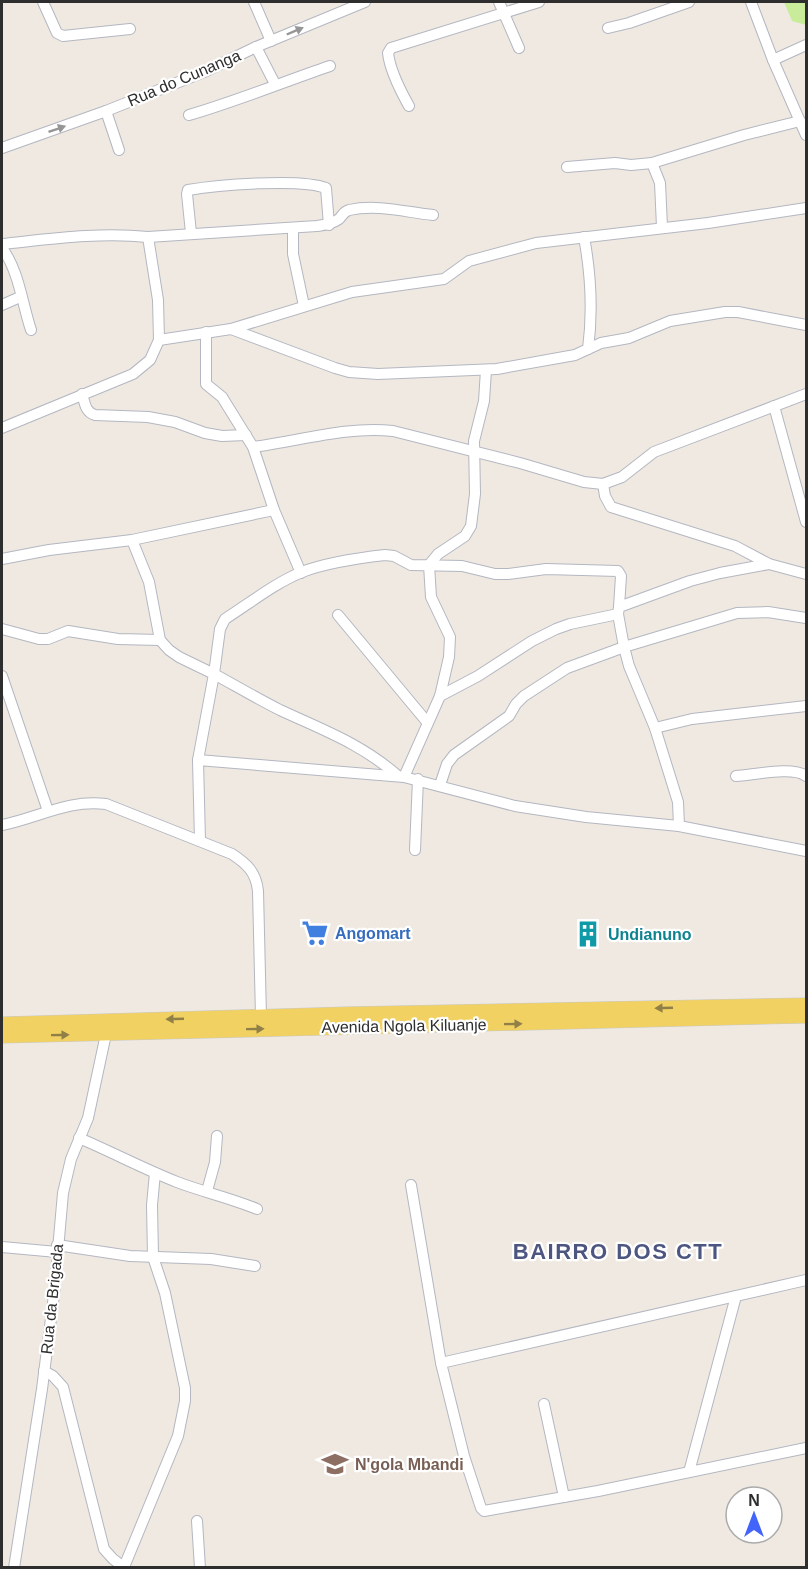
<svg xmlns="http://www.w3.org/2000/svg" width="808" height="1569" viewBox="0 0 808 1569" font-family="Helvetica,sans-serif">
<rect width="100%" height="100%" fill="#efe9e1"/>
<!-- pitch -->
<path fill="#c9ec9a" d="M784,2h22v23l-14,-4z"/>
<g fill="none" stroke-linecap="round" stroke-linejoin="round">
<!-- minor casing -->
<g stroke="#b4b7c1" stroke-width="12">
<g id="minor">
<path d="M43,2l14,31 6,3 67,-7"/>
<path d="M254,2l17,39"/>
<path d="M499,2l20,46"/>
<path d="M751,2l22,58 33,75"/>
<path d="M608,28l21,-5 60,-21"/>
<path d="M256,47l19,37"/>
<path d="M773,60l33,-15"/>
<path d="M409,106c-9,-16 -19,-35 -21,-53l3,-5 148,-46"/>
<path d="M106,111l13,39"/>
<path d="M189,115c48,-14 94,-33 141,-49"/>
<path d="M2,148l104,-37 98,-39 52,-25 109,-45"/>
<path d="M652,163l8,20 2,44"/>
<path d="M567,167l48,-4 16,2 21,-2 92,-28 56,-14"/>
<path d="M293,229v25l11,52"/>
<path d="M191,233l-4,-39 1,-4c29,-5 113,-12 138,-2l3,37"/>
<path d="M584,237c7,38 9,74 4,112"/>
<path d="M2,244c49,-5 97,-12 146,-7"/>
<path d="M2,248c17,23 20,55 29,82"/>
<path d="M2,305l18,-8"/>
<path d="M231,329l104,39 14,4 29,2 119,-5 78,-14 26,-12 28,-5 41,-17 55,-9h13l68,13"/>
<path d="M206,332v52l16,13 31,50 21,63 27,63"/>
<path d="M159,340l72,-11 121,-37 92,-13 25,-18 67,-18 172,-20 98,-15"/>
<path d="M82,394c3,9 3,18 13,21l53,2 27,5 30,11 17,3 24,-1"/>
<path d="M774,406l32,116"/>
<path d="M2,428l131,-54 17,-14 9,-20 -1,-40 -10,-63 169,-11c8,-1 15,-2 22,-7 4,-4 4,-7 10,-9 28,-6 56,2 84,5"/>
<path d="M253,447c47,-6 93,-21 140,-16l127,32 64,19 19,2 19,-7 32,-25 152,-58"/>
<path d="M603,484l2,12 6,11 124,39 34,18 37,10"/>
<path d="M132,540l17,42 11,58 9,10 10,7 35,17 -16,86"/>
<path d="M2,559l47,-9 83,-10 142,-30"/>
<path d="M618,614l6,33 5,19 26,62 23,74 1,24"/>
<path d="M338,615l89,107"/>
<path d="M2,629l37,10h9l20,-8 50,8 42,1"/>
<path d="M2,676l46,135"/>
<path d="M440,696l9,-39 1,-20 -19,-40 -2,-32 9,-11 27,-18 6,-10 4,-32 -1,-53 10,-40 2,-31"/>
<path d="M655,728l37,-9 114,-13"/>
<path d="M398,776c-36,-32 -75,-46 -118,-66 -22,-11 -44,-24 -66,-36l6,-45 5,-10c25,-16 50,-36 77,-47 26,-10 56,-14 83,-17l9,1 17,9 51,1 33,8h13l38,-5 72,2 3,5 -2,31"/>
<path d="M736,776c17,-1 57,-10 70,0"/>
<path d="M404,777l36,-81 38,-20 54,-35 24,-12 14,-5 48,-10 1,-7 71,-26 30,-8 49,-9"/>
<path d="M440,785l7,-21 7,-9 55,-39 7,-12 8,-8 43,-28 57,-21 113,-34 31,-1 38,6"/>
<path d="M2,825c36,-7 66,-26 104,-21l126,50c15,10 24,18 26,37l3,126"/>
<path d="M200,841l-2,-81 206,17 111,29 71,11 93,9 127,25"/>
<path d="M415,850l3,-71"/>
<path d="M79,1138c33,14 65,31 98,44 26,10 54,16 80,27"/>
<path d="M411,1185l30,178 23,93 17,52 3,3 114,-20 208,-43"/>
<path d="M207,1191l8,-29 2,-26"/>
<path d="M57,1245l73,11 81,3 44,7"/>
<path d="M2,1247l55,5"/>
<path d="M441,1363l365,-83"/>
<path d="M44,1371l9,5 10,11 41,162 9,10 12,9"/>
<path d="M544,1404l20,93"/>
<path d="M689,1472l47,-176"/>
<path d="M197,1521l3,47"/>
<path d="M124,1567l54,-131 7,-35v-13l-20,-95 -12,-36 -1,-52 3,-32"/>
<path d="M14,1568l28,-179 12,-94 9,-102 8,-34 17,-41 18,-84"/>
</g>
</g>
<!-- major casing -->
<g stroke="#c9c9c9" stroke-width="15">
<g id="major">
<path d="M2,1024l344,-10 460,-9"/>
<path d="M2,1036l804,-20"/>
</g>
</g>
<!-- minor -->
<use href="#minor" stroke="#fff" stroke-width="10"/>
<!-- major -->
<use href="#major" stroke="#f2d163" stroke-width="14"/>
</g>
<!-- one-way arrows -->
<defs><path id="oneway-solid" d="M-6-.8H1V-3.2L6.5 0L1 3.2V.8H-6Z" transform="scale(1.5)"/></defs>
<g fill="#969696">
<use href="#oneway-solid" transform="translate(295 31) rotate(-23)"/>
<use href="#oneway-solid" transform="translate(57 129) rotate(-19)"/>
</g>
<g fill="#908048">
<use href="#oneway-solid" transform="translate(664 1008) rotate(178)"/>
<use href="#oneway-solid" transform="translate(175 1019) rotate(178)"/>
<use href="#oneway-solid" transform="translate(513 1024) rotate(-1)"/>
<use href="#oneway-solid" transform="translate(255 1029) rotate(-1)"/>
<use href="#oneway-solid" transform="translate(60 1035) rotate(-1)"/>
</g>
<!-- icons -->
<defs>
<g id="supermarket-bare" transform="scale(2.07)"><path d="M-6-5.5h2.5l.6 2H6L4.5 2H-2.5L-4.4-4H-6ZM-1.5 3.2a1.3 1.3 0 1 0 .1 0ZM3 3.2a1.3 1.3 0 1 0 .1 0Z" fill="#3f7fe0" stroke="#fff" stroke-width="2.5" paint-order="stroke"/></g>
<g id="building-bare" transform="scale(2.07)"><path d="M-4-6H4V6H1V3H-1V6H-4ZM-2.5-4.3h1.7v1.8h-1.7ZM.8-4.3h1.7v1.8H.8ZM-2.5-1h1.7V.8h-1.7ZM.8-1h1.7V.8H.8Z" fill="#0f9aa8" stroke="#fff" stroke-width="2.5" paint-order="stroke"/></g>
<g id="university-bare" transform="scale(2.07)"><path d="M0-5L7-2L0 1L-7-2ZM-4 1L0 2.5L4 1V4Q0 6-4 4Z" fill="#8d6e63" stroke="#fff" stroke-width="2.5" paint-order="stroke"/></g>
</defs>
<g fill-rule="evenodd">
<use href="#supermarket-bare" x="315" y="933"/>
<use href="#building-bare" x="588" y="934"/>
<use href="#university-bare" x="335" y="1464"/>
</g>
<g text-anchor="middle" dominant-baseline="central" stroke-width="4.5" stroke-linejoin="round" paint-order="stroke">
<!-- street labels -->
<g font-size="16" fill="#2e2e2e" stroke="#fff">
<text transform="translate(184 78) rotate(-23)">Rua do Cunanga</text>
<text transform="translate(404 1026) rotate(-1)">Avenida Ngola Kiluanje</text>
<text transform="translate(52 1299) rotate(-84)">Rua da Brigada</text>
</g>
<!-- shop labels -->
<g font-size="16" font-weight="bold" fill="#366cbe" stroke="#fff" text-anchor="start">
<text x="335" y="933">Angomart</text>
</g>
<!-- culture labels -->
<g font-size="16" font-weight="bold" fill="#0d838f" stroke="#fff" text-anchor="start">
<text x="608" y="934">Undianuno</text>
</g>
<!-- education labels -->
<g font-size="16" font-weight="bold" fill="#785e54" stroke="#fff" text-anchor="start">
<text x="355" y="1464">N'gola Mbandi</text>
</g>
<!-- district labels -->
<g font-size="22" font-weight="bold" letter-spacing="1.5" fill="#4d5680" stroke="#fff">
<text x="618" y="1251">BAIRRO DOS CTT</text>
</g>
</g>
<!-- border -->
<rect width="808" height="1569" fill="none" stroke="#2e2e2e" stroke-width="6"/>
<!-- north arrow -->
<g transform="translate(754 1515)"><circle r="28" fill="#ffffff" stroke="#ababab" stroke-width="1.5"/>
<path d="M0-4.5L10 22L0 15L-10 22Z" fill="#4264fb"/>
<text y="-9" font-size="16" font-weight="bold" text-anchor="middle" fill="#2e2e2e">N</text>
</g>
</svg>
